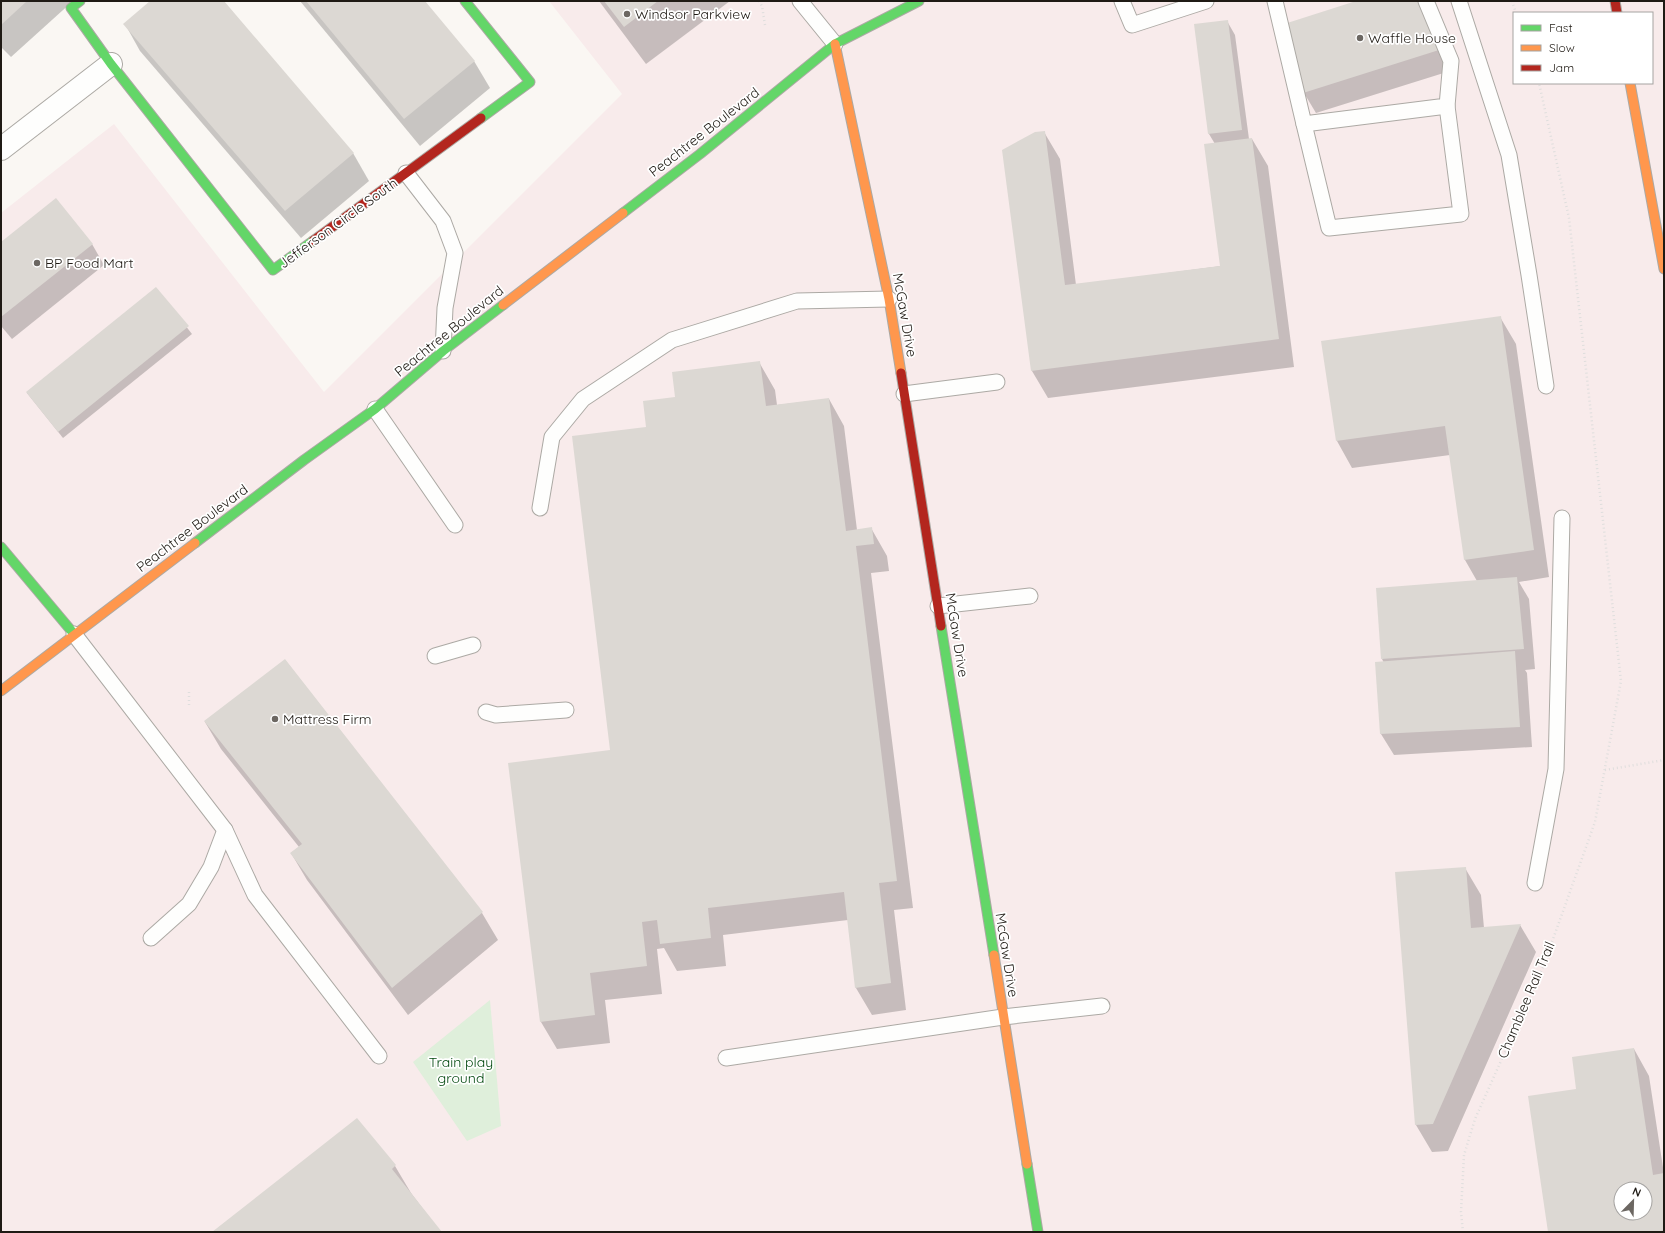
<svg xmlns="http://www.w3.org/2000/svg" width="1665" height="1233" viewBox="0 0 1665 1233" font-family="Quicksand,sans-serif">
<rect width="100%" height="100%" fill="#faf7f3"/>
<!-- commercial -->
<path fill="#f8ebeb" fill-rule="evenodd" d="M549,1h1115v1231h-1663v-1019l113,-89 210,268 298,-298zM1514,13h138v70h-138zM1621,1189h24v24h-24z"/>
<!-- green -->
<path fill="#dfefdb" d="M490,1000l11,126 -34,15 -54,-79z"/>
<!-- shadow -->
<g fill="#0003" fill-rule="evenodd">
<path d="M1,1h72l-62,56 -10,-10z"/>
<path d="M152,1h71l130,152 16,28 -68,57 -161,-187 -15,-27z"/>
<path d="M300,1h124l50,60 16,27 -70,58z"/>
<path d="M599,1h131l-84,63z"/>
<path d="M1360,1h67l23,70 -134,42 -12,-20z"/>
<path d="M1227,21l8,14 14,104h3l16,27 26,201 -246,31 -16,-27 12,-239 16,27 16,126 145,-19 -6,-122 -6,-10z"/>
<path d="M1,243l91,1 12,21 -92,74 -11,-13z"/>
<path d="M156,288l36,46 -129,104 -36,-45z"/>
<path d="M1500,317l16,27 33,233 -30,5 10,17 6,70 -10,1 2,3 5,74 -138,8 -13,-21 3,-71 -2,-4 95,-78 -12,-21 -15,-105 -98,13 -15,-27 -14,-99z"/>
<path d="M759,362l16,28 2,15 52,-6 15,27 13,104 14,-2 16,28 2,15 -18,2 42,335 -19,2 12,100 -34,5 -16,-27 -8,-68 -125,15 3,31 -49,5 -13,-23 -7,1 5,45 -57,6 5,43 -53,6 -16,-27 71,-271 35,-323 29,-30z"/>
<path d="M285,660l197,253 16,27 -90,75 -101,-135 -16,-27 8,-6 -78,-98 -16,-27z"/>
<path d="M1465,868l16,27 3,33 36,-3 16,27 -88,199 -16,1 -16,-27 -20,-252z"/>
<path d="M1634,1049l15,27 15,98v58h-115l29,-142zM1621,1189h24v24h-24z"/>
<path d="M357,1120l38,46 16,27 29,39h-227z"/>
</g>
<!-- building -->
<g fill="#dcd8d3" fill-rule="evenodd">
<path d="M1,1h26l-26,24z"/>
<path d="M150,1h74l130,152 -69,58 -162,-187z"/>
<path d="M306,1h119l50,60 -71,58z"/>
<path d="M604,1h54l-34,26z"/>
<path d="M1356,1h67l16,49 -136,43 -22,-68z"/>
<path d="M1228,20l14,110 -34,4 -14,-110z"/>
<path d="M1045,131l20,154 155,-19 -16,-122 48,-6 27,201 -248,32 -29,-221 33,-18z"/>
<path d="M56,198l37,46 -92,73v-75z"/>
<path d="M156,287l33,39 -131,106 -32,-40z"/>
<path d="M1501,316l33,234 -70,10 -19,-134 -109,15 -15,-100z"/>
<path d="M760,361l6,45 63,-8 17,133 26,-4 2,17 -18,2 41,335 -18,2 12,100 -36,5 -11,-96 -136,16 3,30 -51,6 -3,-24 -15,2 5,44 -57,7 5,42 -55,7 -32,-259 102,-13 -38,-314 74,-9 -3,-26 32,-4 -3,-25z"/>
<path d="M1517,577l7,72 -143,10 -5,-71z"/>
<path d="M1515,651l5,76 -140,7 -5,-72z"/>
<path d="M285,659l198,253 -91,76 -102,-135 12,-9 -98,-123z"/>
<path d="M1466,867l5,61 50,-4 -88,200 -18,1 -20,-253z"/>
<path d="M1634,1048l19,127 11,-2v57l-3,1v1h-113l-20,-136 48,-7 -4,-32zM1621,1189h24v24h-24z"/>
<path d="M357,1118l39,47 -4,4 50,63h-230z"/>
</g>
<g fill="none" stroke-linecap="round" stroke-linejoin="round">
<!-- lane casing -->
<g stroke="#aca9a4" stroke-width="17">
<g id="lane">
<path d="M800,1l35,43"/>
<path d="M1122,1l10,24 74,-24"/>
<path d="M1275,1l29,123 143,-18 4,-45 -25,-60"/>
<path d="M1459,1l50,154 20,120 17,111"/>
<path d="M1304,124l25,104 132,-14 -14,-108"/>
<path d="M406,173l37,48 12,32 -10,55 -2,43"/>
<path d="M904,394l93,-12"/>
<path d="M375,409l80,116"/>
<path d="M540,508l12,-71 31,-38 89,-59 125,-39 92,-2"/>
<path d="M938,606l92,-10"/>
<path d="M74,634l151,196 30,65 124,161"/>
<path d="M435,656l38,-11"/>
<path d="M486,712l10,3 70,-5"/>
<path d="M1535,883l21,-114 6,-251"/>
<path d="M151,938l38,-34 22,-37 14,-37"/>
<path d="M726,1058l277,-41 99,-11"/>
</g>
</g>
<!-- street casing -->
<g stroke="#aca9a4" stroke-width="24">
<path id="street" d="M1,149l110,-85"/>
</g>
<!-- fast casing -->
<g stroke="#aca9a4" stroke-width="11">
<g id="fast">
<path d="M80,1l-9,7 40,56 162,206 40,-29"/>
<path d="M465,1l65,81 -49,36"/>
<path d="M623,213l77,-59 135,-110 84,-43"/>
<path d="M195,543l109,-83 71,-51 68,-58 60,-46"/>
<path d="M1,547l73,87"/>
<path d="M941,626l53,329"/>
<path d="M1027,1164l11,68"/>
</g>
</g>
<!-- slow casing -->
<g stroke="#aca9a4" stroke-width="11">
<g id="slow">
<path d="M835,44l54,255 12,74"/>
<path d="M1630,83l34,186"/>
<path d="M503,305l120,-92"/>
<path d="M1,691l194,-148"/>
<path d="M994,955l33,209"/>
</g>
</g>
<!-- jam casing -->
<g stroke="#aca9a4" stroke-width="11">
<g id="jam">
<path d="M1615,1l2,12"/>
<path d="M313,241l168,-123"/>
<path d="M901,373l40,253"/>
</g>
</g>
<!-- path -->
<g stroke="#dfdedd" stroke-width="2.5" stroke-dasharray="1 3" stroke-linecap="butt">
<path d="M759,1l3,5 3,19"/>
<path d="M1512,1l4,12"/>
<path d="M189,705v-16"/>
<path d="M1605,770l59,-10"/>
<path d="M1463,1232l-2,-20 3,-57 11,-36 68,-152 52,-145 26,-141 -52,-463 -30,-135"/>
</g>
<!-- lane -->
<use href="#lane" stroke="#fefefd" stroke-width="15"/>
<!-- street -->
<use href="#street" stroke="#fefefd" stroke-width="22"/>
<!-- fast -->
<use href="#fast" stroke="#63d668" stroke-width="9"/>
<!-- slow -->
<use href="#slow" stroke="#ff974d" stroke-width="9"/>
<!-- jam -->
<use href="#jam" stroke="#b3261e" stroke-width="9"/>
</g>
<!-- markers -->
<g fill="#6c6762" stroke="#fff" stroke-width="1.5">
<circle cx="627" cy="14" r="4"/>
<circle cx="1360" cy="38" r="4"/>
<circle cx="37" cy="263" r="4"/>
<circle cx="275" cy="719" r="4"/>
</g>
<g text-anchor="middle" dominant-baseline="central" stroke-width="3.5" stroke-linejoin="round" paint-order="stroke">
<!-- poi labels -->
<g font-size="14" fill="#1f1a14" stroke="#fff" text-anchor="start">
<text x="635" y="14">Windsor Parkview</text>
<text x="1368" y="38">Waffle House</text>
<text x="45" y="263">BP Food Mart</text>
<text x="283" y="719">Mattress Firm</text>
</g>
<!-- street labels -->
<g font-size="14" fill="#1f1a14" stroke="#fff">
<text transform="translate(704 132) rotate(-38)">Peachtree Boulevard</text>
<text transform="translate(338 223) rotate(-36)">Jefferson Circle South</text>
<text transform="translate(905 315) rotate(80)">McGaw Drive</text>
<text transform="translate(449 331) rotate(-39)">Peachtree Boulevard</text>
<text transform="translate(192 528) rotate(-37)">Peachtree Boulevard</text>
<text transform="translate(957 635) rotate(81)">McGaw Drive</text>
<text transform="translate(1007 955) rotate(81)">McGaw Drive</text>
<text transform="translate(1526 1000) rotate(-67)">Chamblee Rail Trail</text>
</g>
<!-- park labels -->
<g font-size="14" fill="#01480d" stroke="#fff">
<text x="461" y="1062">Train play<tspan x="461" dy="16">ground</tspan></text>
</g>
</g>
<!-- border -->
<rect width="1665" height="1233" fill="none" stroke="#1f1a14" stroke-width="4"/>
<!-- legend -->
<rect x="1513" y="12" width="140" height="72" fill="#ffffff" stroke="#a5a3a1"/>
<rect x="1521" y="25" width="20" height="6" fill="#63d668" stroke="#a5a3a1"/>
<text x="1549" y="32" font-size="12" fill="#1f1a14">Fast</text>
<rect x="1521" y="45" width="20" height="6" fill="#ff974d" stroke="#a5a3a1"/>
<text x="1549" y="52" font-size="12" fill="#1f1a14">Slow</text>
<rect x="1521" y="65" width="20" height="6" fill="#b3261e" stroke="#a5a3a1"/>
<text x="1549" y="72" font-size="12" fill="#1f1a14">Jam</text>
<!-- north arrow -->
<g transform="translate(1633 1201) rotate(23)"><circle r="19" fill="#ffffff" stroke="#a5a3a1"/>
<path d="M0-3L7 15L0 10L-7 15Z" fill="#6c6762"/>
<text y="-6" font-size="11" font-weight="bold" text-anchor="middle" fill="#1f1a14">N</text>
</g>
</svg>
